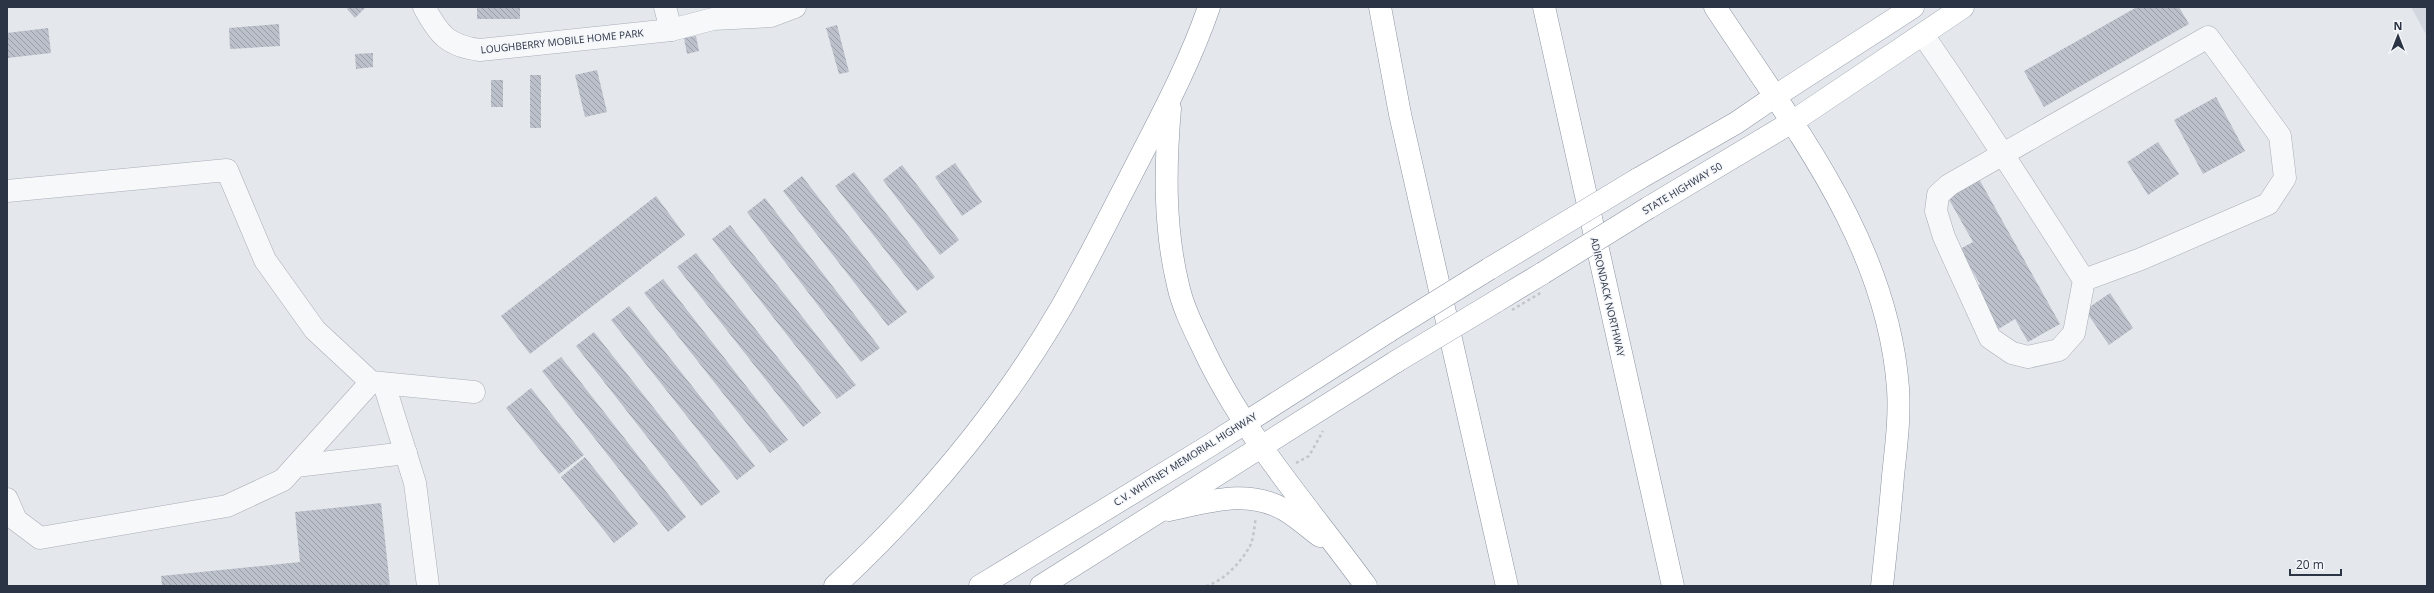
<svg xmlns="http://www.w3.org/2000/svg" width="2434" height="593" viewBox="0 0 2434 593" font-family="'Open Sans',sans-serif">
<defs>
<pattern id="building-back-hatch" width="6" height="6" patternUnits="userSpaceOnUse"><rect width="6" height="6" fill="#bbc0ca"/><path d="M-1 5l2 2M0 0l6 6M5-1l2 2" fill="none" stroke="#989da6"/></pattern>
</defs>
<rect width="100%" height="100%" fill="#e4e7ec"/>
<!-- built -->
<path fill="#d2d6de" d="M2411,7h16v29z"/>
<!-- building -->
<g fill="url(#building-back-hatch)">
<path d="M348,7h18l-11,11 -8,-9z"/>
<rect x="477" y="7" width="43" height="12"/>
<path d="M2137,7h42l10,17 -145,83 -20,-36z"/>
<path d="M279,24l1,22 -50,3 -1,-21z"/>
<path d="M837,25l12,47 -10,2 -13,-46z"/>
<path d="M48,28l3,25 -44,5v-25z"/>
<path d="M696,36l3,15 -12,3 -3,-16z"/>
<path d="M373,53v14l-17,2 -1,-15z"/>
<path d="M597,70l10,42 -22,5 -10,-42z"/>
<rect x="530" y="75" width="11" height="53"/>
<rect x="491" y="80" width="12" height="27"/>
<path d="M2216,97l29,54 -42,23 -29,-54z"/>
<path d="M2158,142l21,32 -31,21 -21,-33z"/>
<path d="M955,163l27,39 -20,14 -27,-39z"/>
<path d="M902,165l57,75 -19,15 -57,-75z"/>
<path d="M854,172l81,105 -18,14 -82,-105z"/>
<path d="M802,176l105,136 -19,14 -105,-135z"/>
<path d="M1979,179l81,145 -32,18 -13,-23 -18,11 -23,-42 6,-4 -20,-35 13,-7 -26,-46z"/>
<path d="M656,196l29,39 -155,119 -29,-38z"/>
<path d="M765,198l115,150 -19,14 -114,-150z"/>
<path d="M730,225l126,160 -19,14 -125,-160z"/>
<path d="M696,253l125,160 -18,14 -126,-160z"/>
<path d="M663,279l125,161 -18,13 -126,-160z"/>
<path d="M2110,293l23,35 -24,17 -24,-35z"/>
<path d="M629,306l126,160 -18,14 -126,-160z"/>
<path d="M594,332l126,160 -19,14 -125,-160z"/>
<path d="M561,357l125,160 -18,15 -126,-161z"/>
<path d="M531,388l53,67 -25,19 -53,-66z"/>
<path d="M585,457l53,67 -24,19 -53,-66z"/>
<path d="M381,503l9,83h-228l-1,-10 139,-14 -5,-50z"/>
</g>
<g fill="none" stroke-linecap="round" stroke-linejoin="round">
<!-- minor casing -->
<g stroke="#a9aeb7" stroke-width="23">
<g id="minor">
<path d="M424,7c15,28 24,39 56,43l191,-20 42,-11 58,-3 24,-9"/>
<path d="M665,7l6,23"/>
<path d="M1923,35c56,80 108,163 161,245l57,-21 127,-55 17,-26 -5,-42 -72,-99 -259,148 -11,10 -2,16 8,26 46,101 22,15 16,4 31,-7 15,-17 10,-53"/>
<path d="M7,191l220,-21 38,90 50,70 56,52 103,10"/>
<path d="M384,384l31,99 13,103"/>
<path d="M296,466l110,-13"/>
<path d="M7,499l9,21 24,18 187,-32 56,-26 88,-98"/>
</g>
</g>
<!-- major casing -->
<g stroke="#a3abb8" stroke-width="23">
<g id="major">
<path d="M1774,97l139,-90"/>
<path d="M1792,122l171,-115"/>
</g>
</g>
<!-- highway casing -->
<g stroke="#8b94a3" stroke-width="23">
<g id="highway">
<path d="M1380,7l20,107 107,472"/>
<path d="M1544,7l129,579"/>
<path d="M1715,7c78,119 172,234 183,381 2,30 -2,59 -5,88 -3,37 -7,73 -11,110"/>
<path d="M1170,108c-5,60 -6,119 8,177 5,23 16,44 26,65 41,87 106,159 162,236"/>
<path d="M1638,179l98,-56 38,-26"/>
<path d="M1648,208l144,-86"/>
<path d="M1489,269l48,-29"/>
<path d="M1495,302l48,-29"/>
<path d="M1169,510c39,-8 78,-22 116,0 12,7 23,17 35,26"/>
<path d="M835,586c87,-81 166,-175 226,-278 24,-42 45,-85 67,-127 29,-57 60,-113 81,-174"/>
<path d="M980,586l229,-140 180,-115"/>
<path d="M1041,586l356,-225"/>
</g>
</g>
<!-- path -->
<g stroke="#c2c5cb" stroke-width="2.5" stroke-dasharray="3 3" stroke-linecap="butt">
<path d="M1296,463l13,-7 14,-25"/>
<path d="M1206,586c18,-5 35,-24 44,-40 4,-8 4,-20 6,-28"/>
</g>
<!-- minor -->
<use href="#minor" stroke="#f7f8fa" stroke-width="22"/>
<!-- major -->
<use href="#major" stroke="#fff" stroke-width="22"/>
<!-- highway -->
<use href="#highway" stroke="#fff" stroke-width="22"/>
<!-- highway-bridge casing -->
<g stroke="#8b94a3" stroke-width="23" stroke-linecap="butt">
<g id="highway-bridge">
<path d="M1537,240l101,-61"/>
<path d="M1543,273l105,-65"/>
<path d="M1389,331l100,-62"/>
<path d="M1397,361l98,-59"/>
</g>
</g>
<!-- path-bridge -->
<path stroke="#c2c5cb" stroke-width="2.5" stroke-dasharray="3 3" stroke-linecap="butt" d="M1512,310l30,-18"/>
<!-- highway-bridge -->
<use href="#highway-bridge" stroke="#fff" stroke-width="22"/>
</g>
<g text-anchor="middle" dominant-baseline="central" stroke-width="3" stroke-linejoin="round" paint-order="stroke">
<!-- street labels -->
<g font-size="10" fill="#2b3445" stroke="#f4f6f9">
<text transform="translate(562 41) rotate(-6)">LOUGHBERRY MOBILE HOME PARK</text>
<text transform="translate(1682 188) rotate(-31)">STATE HIGHWAY 50</text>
<text transform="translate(1608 297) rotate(77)">ADIRONDACK NORTHWAY</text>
<text transform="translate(1185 459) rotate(-32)">C.V. WHITNEY MEMORIAL HIGHWAY</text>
</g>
</g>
<!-- border -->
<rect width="2434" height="593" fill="none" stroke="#2b3445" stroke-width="16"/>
<!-- north arrow -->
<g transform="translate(2398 36)" stroke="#f4f6f9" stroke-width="3" paint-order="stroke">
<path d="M0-3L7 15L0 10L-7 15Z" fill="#2b3445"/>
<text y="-6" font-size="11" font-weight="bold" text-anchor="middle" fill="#2b3445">N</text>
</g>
<!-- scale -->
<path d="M2290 569v6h51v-6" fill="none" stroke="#2b3445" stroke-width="2"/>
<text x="2296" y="569" font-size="12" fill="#2b3445" stroke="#f4f6f9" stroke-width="3" paint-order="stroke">20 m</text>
</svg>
